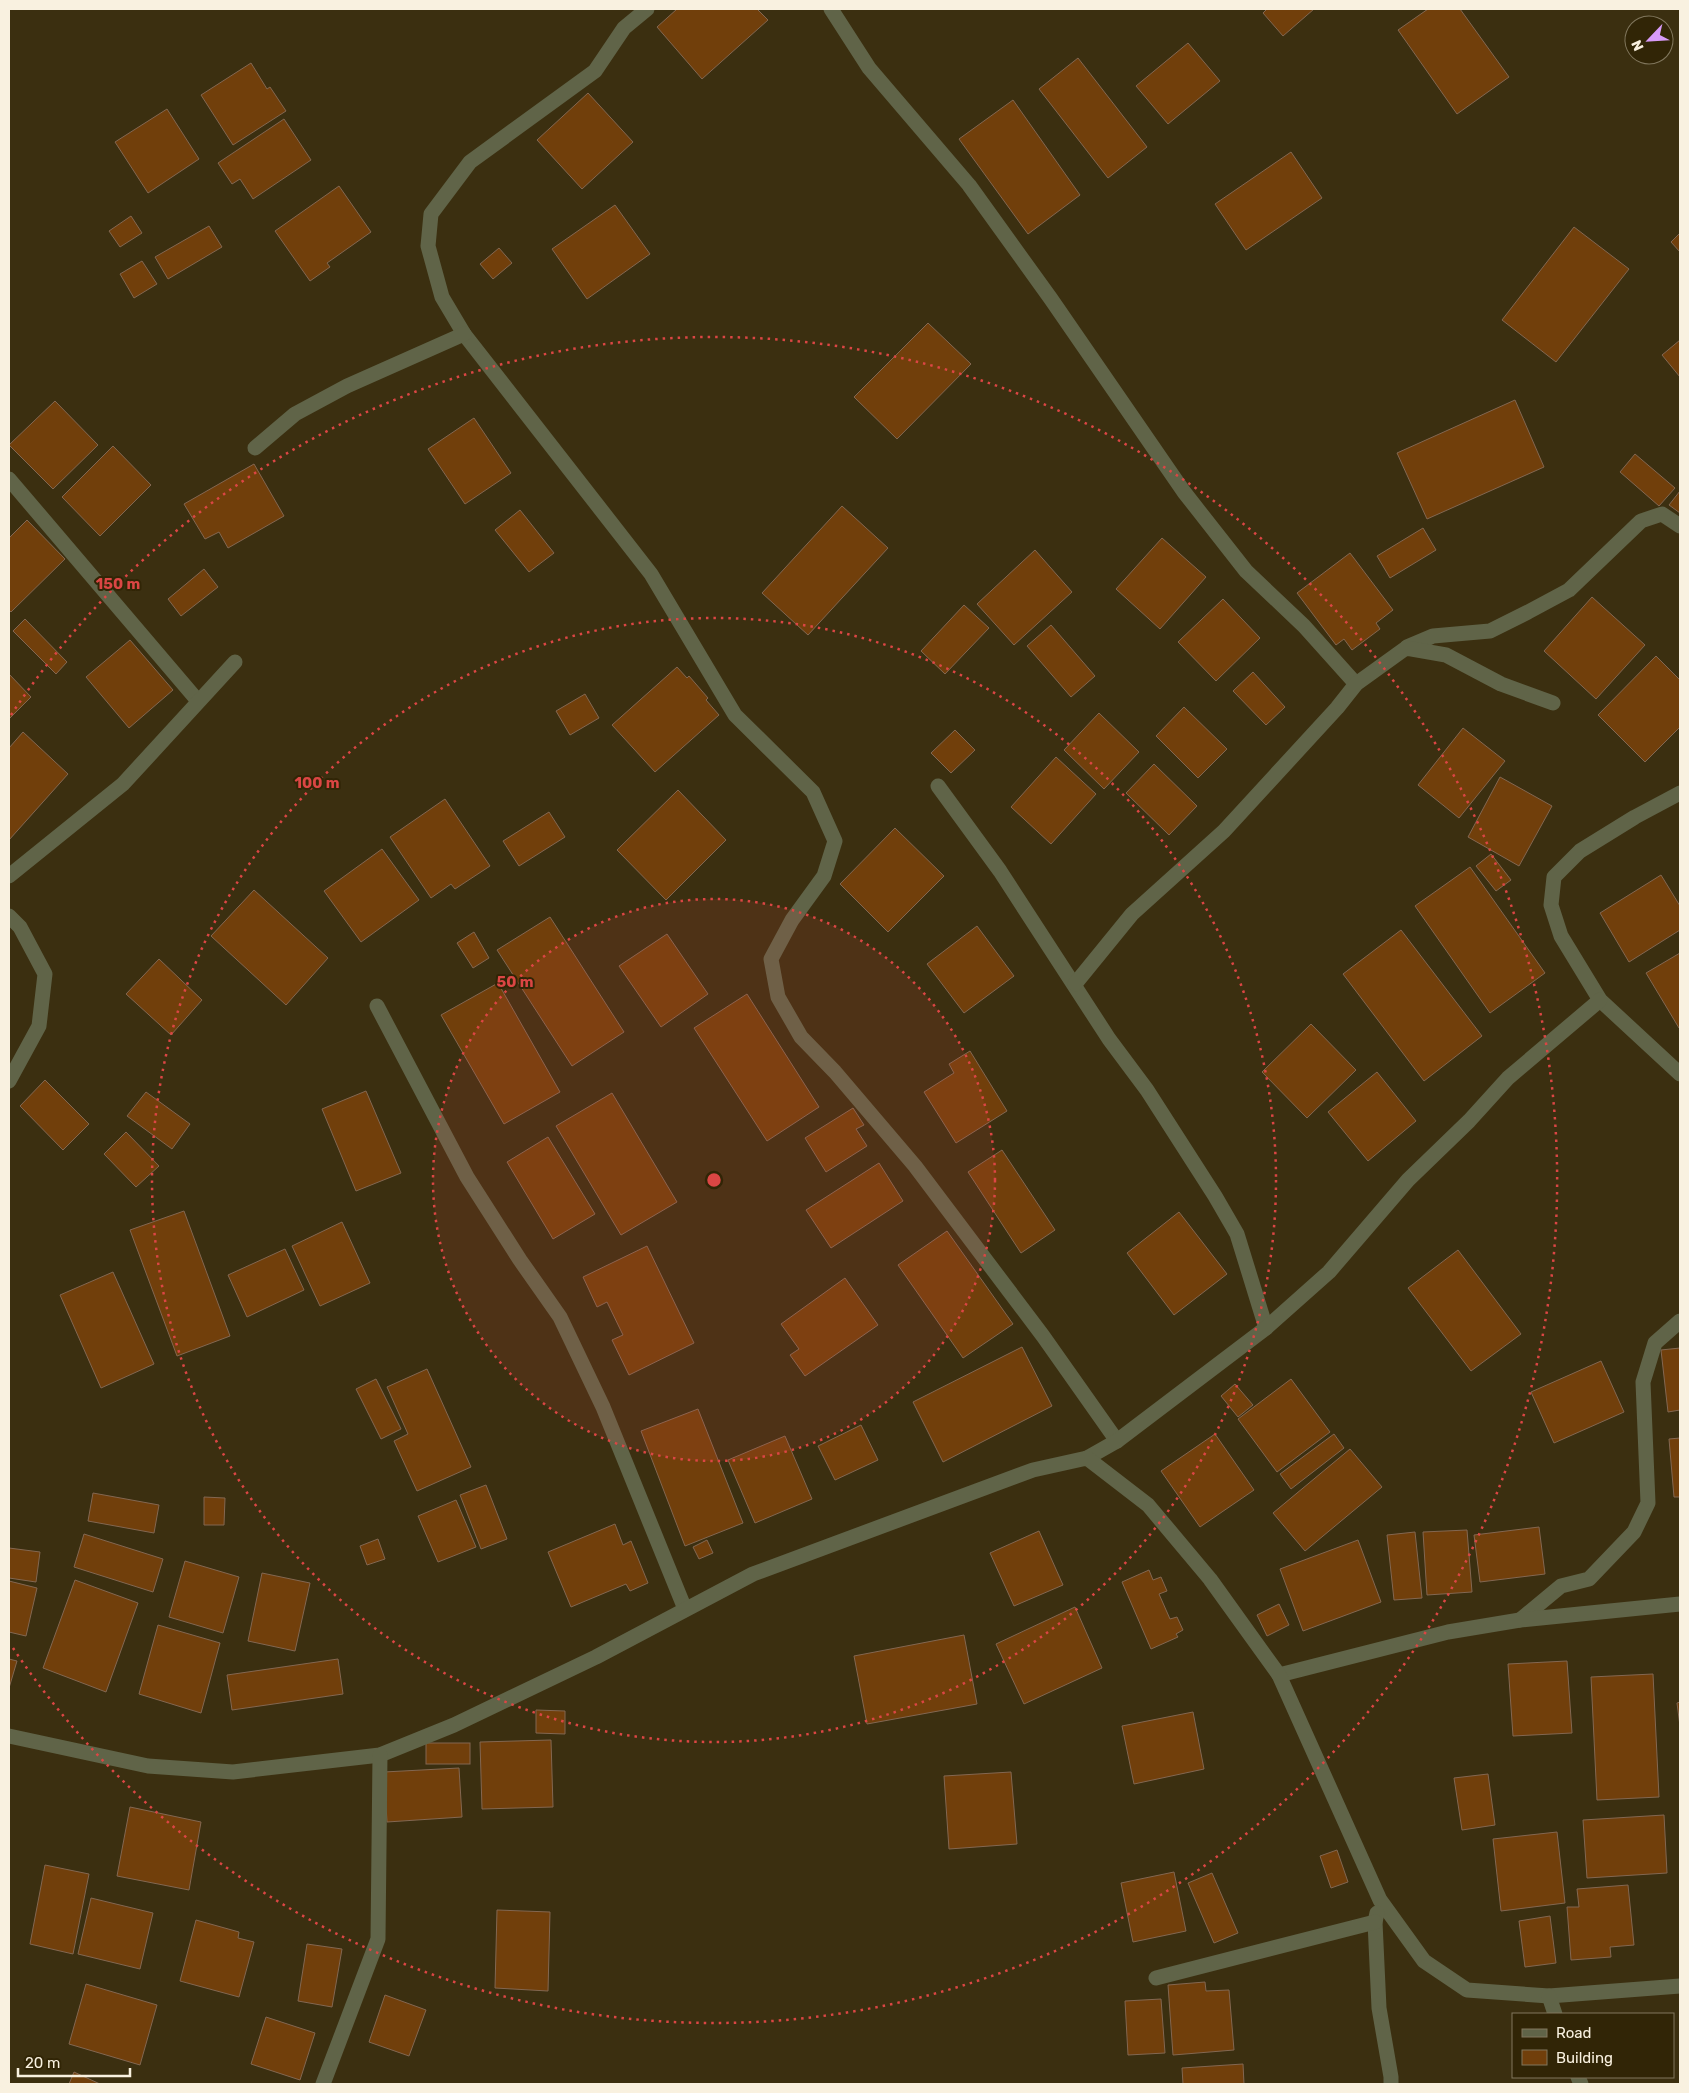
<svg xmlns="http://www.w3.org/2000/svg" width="1689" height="2093" viewBox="0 0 1689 2093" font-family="Rubik,sans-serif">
<rect width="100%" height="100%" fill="#3b2f10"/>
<!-- building -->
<g fill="#713f0b" stroke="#836751">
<path d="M677,9h80l11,11 -66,59 -45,-52z"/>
<path d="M1267,9h47l-31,27 -20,-23z"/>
<path d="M1428,9h32l49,68 -52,37 -59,-84z"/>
<path d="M1188,43l32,38 -52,43 -32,-38z"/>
<path d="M1078,58l69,89 -39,31 -69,-89z"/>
<path d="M251,63l16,26 3,-2 16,24 -53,34 -32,-50z"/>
<path d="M588,93l45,49 -51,47 -45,-49z"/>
<path d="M1013,100l67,95 -52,39 -69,-95z"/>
<path d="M167,109l32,50 -51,34 -33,-51z"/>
<path d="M284,119l27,41 -58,39 -13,-20 -8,5 -14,-21z"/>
<path d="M1291,152l31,46 -76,52 -31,-46z"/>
<path d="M339,186l32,46 -44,31 3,4 -20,14 -35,-50z"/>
<path d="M615,205l35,49 -63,45 -35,-50z"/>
<path d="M131,216l11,17 -22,14 -11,-16z"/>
<path d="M209,226l13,21 -54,32 -13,-22z"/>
<path d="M1574,227l55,42 -73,93 -54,-42z"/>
<path d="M1680,233v19l-9,-10z"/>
<path d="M499,248l13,15 -19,16 -13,-15z"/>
<path d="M142,261l15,23 -23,14 -14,-24z"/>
<path d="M928,323l43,41 -74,75 -43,-42z"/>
<path d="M1680,340v37l-18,-22z"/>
<path d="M1515,400l29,67 -117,52 -30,-66z"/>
<path d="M55,401l43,44 -45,44 -44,-44z"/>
<path d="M474,418l37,55 -46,31 -37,-55z"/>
<path d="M113,446l38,39 -51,51 -38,-39z"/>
<path d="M1635,454l40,34 -16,18 -39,-34z"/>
<path d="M254,464l30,52 -56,32 -9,-16 -14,7 -21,-35z"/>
<path d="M1680,491v22l-11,-8z"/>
<path d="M842,506l46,42 -80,87 -46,-42z"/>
<path d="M520,510l34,43 -25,19 -34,-42z"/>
<path d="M27,520l38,39 -54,53 -2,-2v-72z"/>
<path d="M1423,528l13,22 -46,28 -13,-22z"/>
<path d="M1162,538l44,39 -46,52 -44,-40z"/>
<path d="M1035,550l37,42 -58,53 -37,-41z"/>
<path d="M1350,553l43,57 -17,13 4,6 -28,21 -8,-11 -8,6 -39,-52z"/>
<path d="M204,569l14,18 -37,29 -13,-17z"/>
<path d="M1592,597l53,48 -49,54 -52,-48z"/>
<path d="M1223,599l37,39 -44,43 -38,-39z"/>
<path d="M964,605l25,23 -44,46 -24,-23z"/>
<path d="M25,619l42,43 -11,12 -43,-43z"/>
<path d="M1051,625l44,51 -24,21 -44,-51z"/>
<path d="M130,640l43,50 -44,38 -43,-51z"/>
<path d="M1656,656l24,24v47l-35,35 -47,-47z"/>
<path d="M677,667l10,11 2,-2 19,22 -2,2 13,15 -64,57 -43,-47z"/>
<path d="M1253,672l32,35 -19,18 -33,-34z"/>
<path d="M9,674l22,23 -22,22z"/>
<path d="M585,694l14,24 -29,17 -14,-24z"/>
<path d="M1184,707l43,42 -29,29 -42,-42z"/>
<path d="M1099,713l40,39 -35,37 -40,-39z"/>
<path d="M1463,728l42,33 -46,57 -41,-33z"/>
<path d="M955,730l20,20 -24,23 -20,-20z"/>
<path d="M23,732l45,42 -59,66v-92z"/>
<path d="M1056,757l40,37 -45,50 -40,-37z"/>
<path d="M1154,764l43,42 -28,29 -43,-42z"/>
<path d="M1500,777l52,29 -33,60 -51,-29z"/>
<path d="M678,790l48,50 -60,60 -49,-50z"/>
<path d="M445,799l45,67 -35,23 -4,-5 -20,14 -41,-61z"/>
<path d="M549,812l16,25 -46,29 -16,-25z"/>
<path d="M895,828l49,48 -56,56 -48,-48z"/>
<path d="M382,849l37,51 -58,42 -37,-51z"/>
<path d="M1491,854l20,26 -15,11 -20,-25z"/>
<path d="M1470,867l75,106 -55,40 -75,-107z"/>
<path d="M1661,875l19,31v24l-51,32 -29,-49z"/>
<path d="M254,890l74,68 -42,47 -75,-69z"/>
<path d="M550,917l74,115 -52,34 -75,-116z"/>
<path d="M977,926l37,50 -50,37 -37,-49z"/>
<path d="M1401,930l81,106 -58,45 -81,-107z"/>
<path d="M474,932l15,26 -16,10 -16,-25z"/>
<path d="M667,934l41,60 -47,33 -42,-61z"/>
<path d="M1680,953v74l-1,1 -33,-55z"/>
<path d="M159,959l43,41 -31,35 -45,-41z"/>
<path d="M498,983l62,109 -56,32 -63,-109z"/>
<path d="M747,994l72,113 -52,34 -73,-113z"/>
<path d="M1311,1024l45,46 -49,48 -45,-46z"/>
<path d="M970,1051l37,60 -51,32 -32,-51 30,-19 -5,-9z"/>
<path d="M1377,1072l39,49 -48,40 -40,-49z"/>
<path d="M45,1080l44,44 -26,26 -43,-44z"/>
<path d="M366,1091l35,82 -45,18 -34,-82z"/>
<path d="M146,1092l44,32 -18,25 -45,-33z"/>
<path d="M612,1093l65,109 -56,33 -65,-109z"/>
<path d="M853,1108l11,17 -8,4 11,17 -41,26 -21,-34z"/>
<path d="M126,1132l33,34 -23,21 -32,-33z"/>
<path d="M548,1137l47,77 -42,25 -46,-77z"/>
<path d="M1002,1150l53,80 -34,23 -53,-81z"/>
<path d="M879,1163l24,38 -72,47 -25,-38z"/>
<path d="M184,1211l46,125 -53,20 -47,-126z"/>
<path d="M1179,1212l48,62 -53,41 -47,-62z"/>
<path d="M342,1222l28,61 -50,23 -28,-60z"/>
<path d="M947,1231l66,93 -50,34 -65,-93z"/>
<path d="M647,1246l47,97 -65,32 -17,-35 11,-5 -16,-33 -10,5 -14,-30z"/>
<path d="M285,1249l19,41 -57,27 -19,-42z"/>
<path d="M1458,1250l63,84 -50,37 -63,-83z"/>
<path d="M113,1272l41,92 -53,24 -41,-93z"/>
<path d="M845,1278l33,47 -73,51 -15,-21 9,-6 -18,-25z"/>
<path d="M1022,1347l30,59 -109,56 -30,-60z"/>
<path d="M1680,1348v62l-12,2 -7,-62z"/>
<path d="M1601,1361l23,51 -70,31 -23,-51z"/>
<path d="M427,1369l44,98 -54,24 -23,-50 14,-7 -21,-47z"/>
<path d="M376,1379l25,50 -20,10 -25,-50z"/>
<path d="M1291,1379l39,53 -53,40 -39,-53z"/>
<path d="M1235,1384l18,21 -15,12 -17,-21z"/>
<path d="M698,1409l45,114 -58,23 -44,-115z"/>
<path d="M861,1425l17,35 -43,20 -17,-34z"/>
<path d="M1215,1434l39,56 -54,37 -39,-56z"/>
<path d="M1334,1434l10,14 -53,41 -11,-15z"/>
<path d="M785,1436l27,63 -57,24 -27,-63z"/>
<path d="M1680,1438v59h-6l-5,-58z"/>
<path d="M1350,1449l32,38 -77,64 -32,-38z"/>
<path d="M486,1485l21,54 -26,10 -21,-54z"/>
<path d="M93,1493l66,12 -5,28 -66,-12z"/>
<path d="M204,1497l21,1 -1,27h-20z"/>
<path d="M456,1500l20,47 -38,15 -20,-46z"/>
<path d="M615,1524l8,21 8,-4 17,42 -18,8 -4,-7 -55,23 -23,-55z"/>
<path d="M1539,1527l6,47 -65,8 -6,-47z"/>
<path d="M1467,1530l5,62 -45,3 -4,-63z"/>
<path d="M1039,1531l24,54 -49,21 -24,-53z"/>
<path d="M1415,1532l7,66 -28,2 -7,-65z"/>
<path d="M84,1534l79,25 -10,33 -79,-25z"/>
<path d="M378,1539l7,20 -18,6 -7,-19z"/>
<path d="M707,1540l6,13 -14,6 -6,-12z"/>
<path d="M1358,1540l23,62 -78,29 -23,-62z"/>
<path d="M9,1548l31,4 -4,30 -27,-4z"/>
<path d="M185,1561l54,16 -16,56 -54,-16z"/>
<path d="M1149,1570l4,10 8,-3 6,14 -8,3 11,25 7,-2 6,13 -7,4 2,3 -27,12 -29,-67z"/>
<path d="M262,1573l48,10 -15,68 -47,-10z"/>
<path d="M75,1580l63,23 -32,89 -63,-24z"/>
<path d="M9,1581l28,7 -11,48 -17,-4z"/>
<path d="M1279,1604l10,21 -22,11 -10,-21z"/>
<path d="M1075,1607l27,61 -78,36 -28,-60z"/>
<path d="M158,1625l62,18 -19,70 -62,-19z"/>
<path d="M964,1635l13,69 -110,20 -13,-68z"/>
<path d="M9,1659l8,2 -8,27z"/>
<path d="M338,1659l5,35 -111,16 -5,-35z"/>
<path d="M1567,1661l5,72 -59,3 -5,-72z"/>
<path d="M1653,1674l6,123 -62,3 -6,-123z"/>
<path d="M1680,1702v24l-3,-23z"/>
<path d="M536,1710l29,1v23l-29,-1z"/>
<path d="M1193,1712l11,57 -70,15 -12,-58z"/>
<path d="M551,1740l2,67 -71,2 -2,-67z"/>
<rect x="426" y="1743" width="44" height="21"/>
<path d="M459,1768l3,49 -75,5 -3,-50z"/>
<path d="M1011,1772l6,72 -68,5 -5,-73z"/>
<path d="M1488,1774l7,51 -33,5 -8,-52z"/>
<path d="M130,1807l71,15 -12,68 -72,-14z"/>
<path d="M1664,1815l3,58 -80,5 -4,-58z"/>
<path d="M1557,1832l8,71 -64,8 -8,-72z"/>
<path d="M1337,1850l11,32 -17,6 -11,-32z"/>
<path d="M45,1865l44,9 -16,80 -43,-10z"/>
<path d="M1174,1872l12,59 -53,11 -12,-59z"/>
<path d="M1212,1873l26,60 -24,10 -26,-60z"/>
<path d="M1628,1885l6,60 -24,2 1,10 -40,3 -4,-53h12l-2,-18z"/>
<path d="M91,1898l62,15 -13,56 -62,-15z"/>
<path d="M497,1910l53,2 -2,79 -53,-3z"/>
<path d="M1550,1916l6,47 -31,4 -6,-46z"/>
<path d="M196,1920l43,12 -1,6 16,4 -15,55 -59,-16z"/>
<path d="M307,1944l35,5 -10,58 -34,-6z"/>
<path d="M1205,1982l1,9 23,-1 5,60 -61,5 -5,-70z"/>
<path d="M86,1984l71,21 -17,60 -71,-21z"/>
<path d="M385,1995l41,15 -17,46 -40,-14z"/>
<path d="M1161,1999l4,54 -37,2 -3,-54z"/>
<path d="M266,2017l49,16 -15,47 -49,-16z"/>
<path d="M1243,2064l1,20h-61l-1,-16z"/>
<path d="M74,2072l26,12h-31z"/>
</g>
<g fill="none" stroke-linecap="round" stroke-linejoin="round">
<!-- street -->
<g stroke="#606448" stroke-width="15">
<path d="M647,9l-23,19 -29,43 -125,91 -39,52 -3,32 14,51 22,37 187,240 84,141 78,77 22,49 -11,35 -32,44 -21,39 7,38 23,40 34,35 80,94 128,170 74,105"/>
<path d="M831,9l38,59 100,117 82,114 133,193 62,79 58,55 52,58"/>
<path d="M255,448l40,-34 52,-28 117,-52"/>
<path d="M9,479l189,222"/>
<path d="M1407,647l26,-11 57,-5 38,-19 41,-22 72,-69 21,-7 18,12"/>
<path d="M938,786l62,85 109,168 38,51 68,106 22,38 29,94"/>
<path d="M1680,793l-45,24 -55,34 -26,26 -3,28 10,31 39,64 80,74"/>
<path d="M9,876l114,-92 112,-122"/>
<path d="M9,916l11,11 25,47 -6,52 -30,55"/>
<path d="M1075,984l57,-70 92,-83 113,-123 19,-24 50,-36 40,7 55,29 52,19"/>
<path d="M377,1006l90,171 53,83 40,57 43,90 82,202"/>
<path d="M1087,1458l30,-17 149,-113 63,-56 79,-92 61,-59 39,-43 92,-78"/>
<path d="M1520,1620l41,-34 28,-7 45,-47 14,-29 -5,-121 12,-39 25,-22"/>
<path d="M1279,1675l169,-43 72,-12 160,-16"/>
<path d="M9,1736l139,30 85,6 147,-17 74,-30 142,-68 157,-83 280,-104 54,-12 61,47 62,74 69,96 101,225 44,61 43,29 82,6 131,-10"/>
<path d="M1377,1913l-2,9 4,86 12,69v7"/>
<path d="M1156,1978l219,-56"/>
<path d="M1549,1996l6,18"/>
<path d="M1578,2077l3,7"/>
<path d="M323,2084l55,-145 2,-184"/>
</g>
</g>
<!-- distance rings -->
<circle cx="714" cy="1180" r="281" fill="#db4644" fill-opacity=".12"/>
<g fill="none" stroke="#db4644" stroke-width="2.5" stroke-dasharray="2.5 5">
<circle cx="714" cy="1180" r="281"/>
<circle cx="714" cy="1180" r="562"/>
<path d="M11 715A843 843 0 1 1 11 1645"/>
</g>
<circle cx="714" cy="1180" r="8" fill="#db4644" stroke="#312506" stroke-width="2.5"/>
<g font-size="15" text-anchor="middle" font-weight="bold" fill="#db4644" stroke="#312506" stroke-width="4" stroke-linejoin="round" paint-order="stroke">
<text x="118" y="589">150 m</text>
<text x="317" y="788">100 m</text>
<text x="515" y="987">50 m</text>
</g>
<!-- border -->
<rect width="1689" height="2093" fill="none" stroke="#f9f1e0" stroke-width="20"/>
<!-- legend -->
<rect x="1512" y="2013" width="162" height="65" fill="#312506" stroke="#81775d"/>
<rect x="1522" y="2029" width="25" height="8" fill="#606448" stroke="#81775d"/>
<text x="1556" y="2038" font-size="15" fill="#f9f1e0">Road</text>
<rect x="1522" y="2050" width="25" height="15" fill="#713f0b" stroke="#81775d"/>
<text x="1556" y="2063" font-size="15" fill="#f9f1e0">Building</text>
<!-- north arrow -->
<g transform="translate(1649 40) rotate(245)"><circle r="24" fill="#312506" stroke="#81775d"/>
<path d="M0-4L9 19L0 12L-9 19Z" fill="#d89bf8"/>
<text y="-8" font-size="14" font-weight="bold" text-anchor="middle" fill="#f9f1e0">N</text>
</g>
<!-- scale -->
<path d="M18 2068v8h112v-8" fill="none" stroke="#f9f1e0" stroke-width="2.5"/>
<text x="25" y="2068" font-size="15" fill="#f9f1e0" stroke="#312506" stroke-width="4" paint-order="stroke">20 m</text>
</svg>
